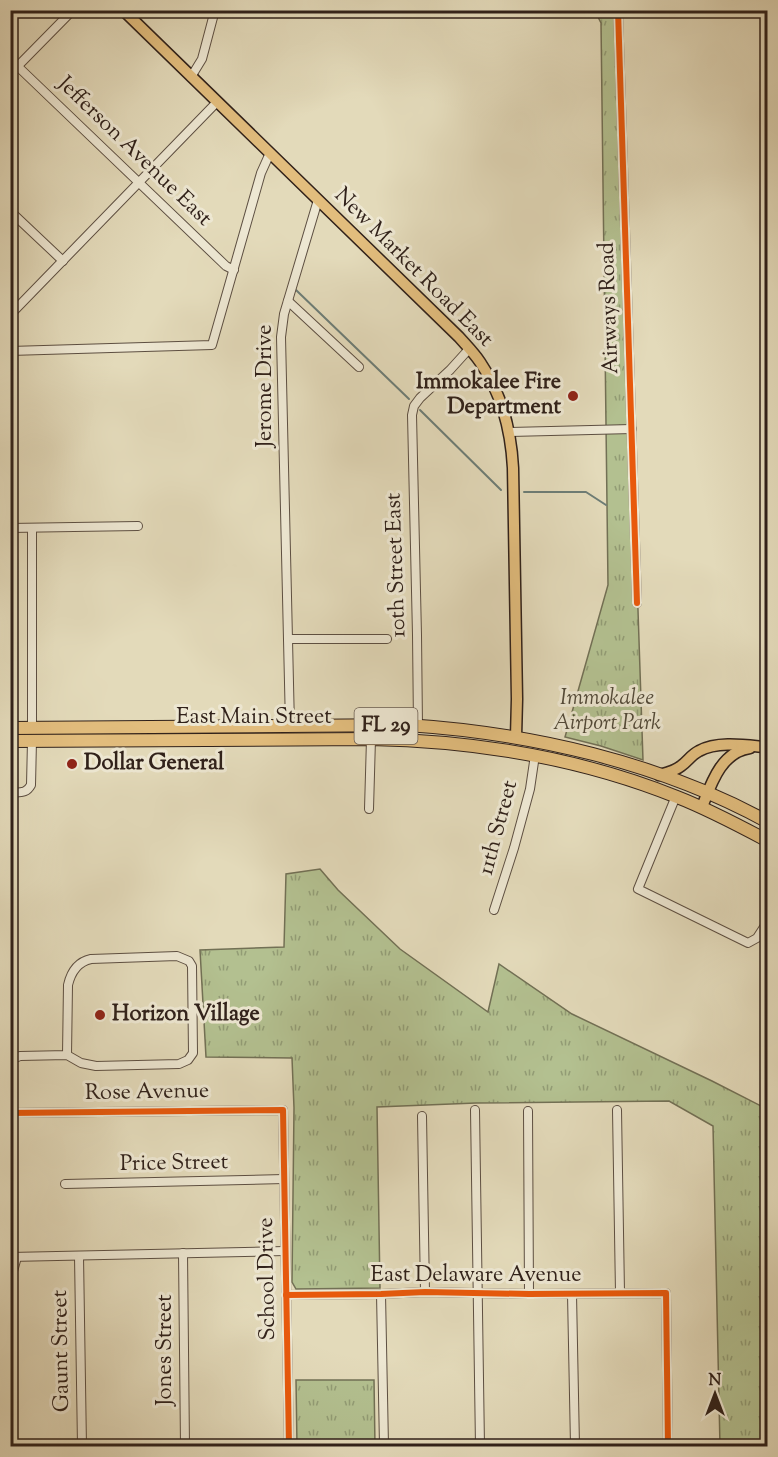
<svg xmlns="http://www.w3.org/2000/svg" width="778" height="1457" viewBox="0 0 778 1457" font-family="'Sorts Mill Goudy',serif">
<defs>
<pattern id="grass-tufts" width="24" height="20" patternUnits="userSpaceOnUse" patternTransform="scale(1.5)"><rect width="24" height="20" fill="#b3c090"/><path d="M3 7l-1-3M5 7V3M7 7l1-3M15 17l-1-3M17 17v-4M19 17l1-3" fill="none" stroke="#929c75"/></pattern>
</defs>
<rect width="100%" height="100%" fill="#e3daba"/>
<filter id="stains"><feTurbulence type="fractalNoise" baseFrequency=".00333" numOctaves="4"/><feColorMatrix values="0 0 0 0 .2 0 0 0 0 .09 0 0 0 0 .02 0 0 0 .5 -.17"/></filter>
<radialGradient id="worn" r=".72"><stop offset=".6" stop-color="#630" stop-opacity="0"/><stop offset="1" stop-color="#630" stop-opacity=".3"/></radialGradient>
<!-- grass -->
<g fill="url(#grass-tufts)" stroke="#727055" stroke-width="1.5">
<path d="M595,11h23l25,749 -42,-14 -36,-9 43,-152 -7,-562z"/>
<path d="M320,869l18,21 62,59 88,63 11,-48 73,50 140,67 55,28v337h-47l-7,-320 -44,-25 -193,2 -99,4 3,181 -84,1 -4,-7 2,-174 -2,-50 -86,-1 -6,-107 84,-3 2,-73z"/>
<path d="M296,1380h78l1,66h-78z"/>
</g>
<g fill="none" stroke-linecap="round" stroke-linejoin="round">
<!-- stream -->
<g stroke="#6d7d76" stroke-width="2">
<path d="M296,290l113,109"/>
<path d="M420,410l81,80"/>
<path d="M524,492h62l20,13"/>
</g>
<!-- minor casing -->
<g stroke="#5d4f42" stroke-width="10">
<g id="minor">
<path d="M618,10l19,593"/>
<path d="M10,59l216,207 8,4"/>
<path d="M10,74l63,-64"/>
<path d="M191,77l11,-18 13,-49"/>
<path d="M10,211l53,50"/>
<path d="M288,301l71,66"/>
<path d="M10,315l207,-213"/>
<path d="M10,351l202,-6 49,-172 9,-20"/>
<path d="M510,432l122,-3"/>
<path d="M10,528l128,-2"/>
<path d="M32,528v200"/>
<path d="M288,639h99"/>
<path d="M290,726l-9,-389 3,-23 34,-114"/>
<path d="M418,726l-1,-91 -5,-220 2,-9 6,-8 30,-28 19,-21"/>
<path d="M10,793c10,-1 16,1 21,-8l1,-44"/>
<path d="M676,796l-38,93 110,54 9,-5 11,-17"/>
<path d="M369,809l2,-70"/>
<path d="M494,910l20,-62 16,-59 5,-34"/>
<path d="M10,1062l3,-3 7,-3 47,-1 14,8 15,3 83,-2 9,-4 5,-7 -1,-87 -3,-5 -12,-5 -86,3c-14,3 -20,13 -23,26l-1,70"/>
<path d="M475,1110l5,336"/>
<path d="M617,1110l3,183"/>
<path d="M528,1111l1,183"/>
<path d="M10,1113l273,-3 6,336"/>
<path d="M422,1116l3,176"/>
<path d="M65,1184l219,-5"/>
<path d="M183,1253l2,193"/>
<path d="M79,1256l3,190"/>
<path d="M10,1257l275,-6"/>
<path d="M10,1282l7,-25"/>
<path d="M381,1294l3,152"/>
<path d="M572,1294l3,152"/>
<path d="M286,1295l95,-1 44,-2 104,2 137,-1 2,153"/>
</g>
</g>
<!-- major casing -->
<g stroke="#30211a" stroke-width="13">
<g id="major">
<path d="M123,10l336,327c7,8 15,16 21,25 22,32 31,68 33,106l4,231 -1,38"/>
<path d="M659,775c7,-2 16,-4 22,-9 7,-5 10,-11 18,-15 18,-10 45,-6 65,-4"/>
<path d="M702,807c9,-23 19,-55 48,-59"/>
</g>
</g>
<!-- highway casing -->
<g stroke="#30211a" stroke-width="14">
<g id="highway">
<path d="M10,728l397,-3c123,8 252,37 361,97"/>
<path d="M10,741l361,-2c104,2 209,19 306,58 31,12 61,28 91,44"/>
</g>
</g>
<!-- minor -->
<use href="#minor" stroke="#ede7d2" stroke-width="8"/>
<!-- major -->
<use href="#major" stroke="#e2bd7d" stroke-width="10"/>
<!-- highway -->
<use href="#highway" stroke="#e2bd7d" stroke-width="12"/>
<!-- cycleway casing -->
<g stroke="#ede7d2" stroke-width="10">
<g id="cycleway">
<path d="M618,10l19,593"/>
<path d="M10,1113l273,-3 6,336"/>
<path d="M286,1295l95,-1 44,-2 104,2 137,-1 2,153"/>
</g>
</g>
<!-- cycleway -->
<use href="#cycleway" stroke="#e8590c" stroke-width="6"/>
</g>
<!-- markers -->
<g fill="#8f2418" stroke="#ede7d2" stroke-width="2">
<circle cx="573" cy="396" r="6"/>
<circle cx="72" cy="764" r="6"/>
<circle cx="100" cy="1015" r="6"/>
</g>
<g text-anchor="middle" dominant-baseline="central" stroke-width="6" stroke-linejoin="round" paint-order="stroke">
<!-- shield labels -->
<rect fill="#ede7d2" stroke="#695c51" stroke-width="1.5" x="354.5" y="708" width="63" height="36" rx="4.5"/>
<g font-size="21" font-weight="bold" fill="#30211a">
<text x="386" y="726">FL 29</text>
</g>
<!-- street labels -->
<g font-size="22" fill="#30211a" stroke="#ede7d2">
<text transform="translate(134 152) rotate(44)">Jefferson Avenue East</text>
<text transform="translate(413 268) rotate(45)">New Market Road East</text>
<text transform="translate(610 308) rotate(-92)">Airways Road</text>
<text transform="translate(266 386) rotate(-90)">Jerome Drive</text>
<text transform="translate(397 565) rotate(-92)">10th Street East</text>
<text x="254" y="718">East Main Street</text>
<text transform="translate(499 828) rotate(-75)">11th Street</text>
<text transform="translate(147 1093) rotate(-1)">Rose Avenue</text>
<text transform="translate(174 1164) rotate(-1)">Price Street</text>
<text x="476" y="1276">East Delaware Avenue</text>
<text transform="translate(268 1279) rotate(-91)">School Drive</text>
<text transform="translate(166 1350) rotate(-90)">Jones Street</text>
<text transform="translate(62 1351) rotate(-91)">Gaunt Street</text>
</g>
<!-- poi labels -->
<g font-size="22" font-weight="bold" fill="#30211a" stroke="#ede7d2" text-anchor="start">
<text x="561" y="383" text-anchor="end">Immokalee Fire<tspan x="561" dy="25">Department</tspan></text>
<text x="84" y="764">Dollar General</text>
<text x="112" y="1015">Horizon Village</text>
</g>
<!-- park labels -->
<g font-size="22" font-style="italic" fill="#514938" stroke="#ede7d2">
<text x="607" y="699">Immokalee<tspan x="607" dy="25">Airport Park</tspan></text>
</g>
</g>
<!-- margin -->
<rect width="778" height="1457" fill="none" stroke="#e3daba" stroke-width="36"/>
<rect x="12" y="12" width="754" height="1433" fill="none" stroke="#30211a" stroke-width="3"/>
<rect x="18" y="18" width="742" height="1421" fill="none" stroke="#30211a" stroke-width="1.5"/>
<!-- north arrow -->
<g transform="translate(715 1394)" stroke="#ede7d2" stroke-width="4.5" paint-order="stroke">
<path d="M0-4.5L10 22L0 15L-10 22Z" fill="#30211a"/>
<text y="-9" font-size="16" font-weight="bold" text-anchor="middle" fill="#30211a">N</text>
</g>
<rect width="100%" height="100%" filter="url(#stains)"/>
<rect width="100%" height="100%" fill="url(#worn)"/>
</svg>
